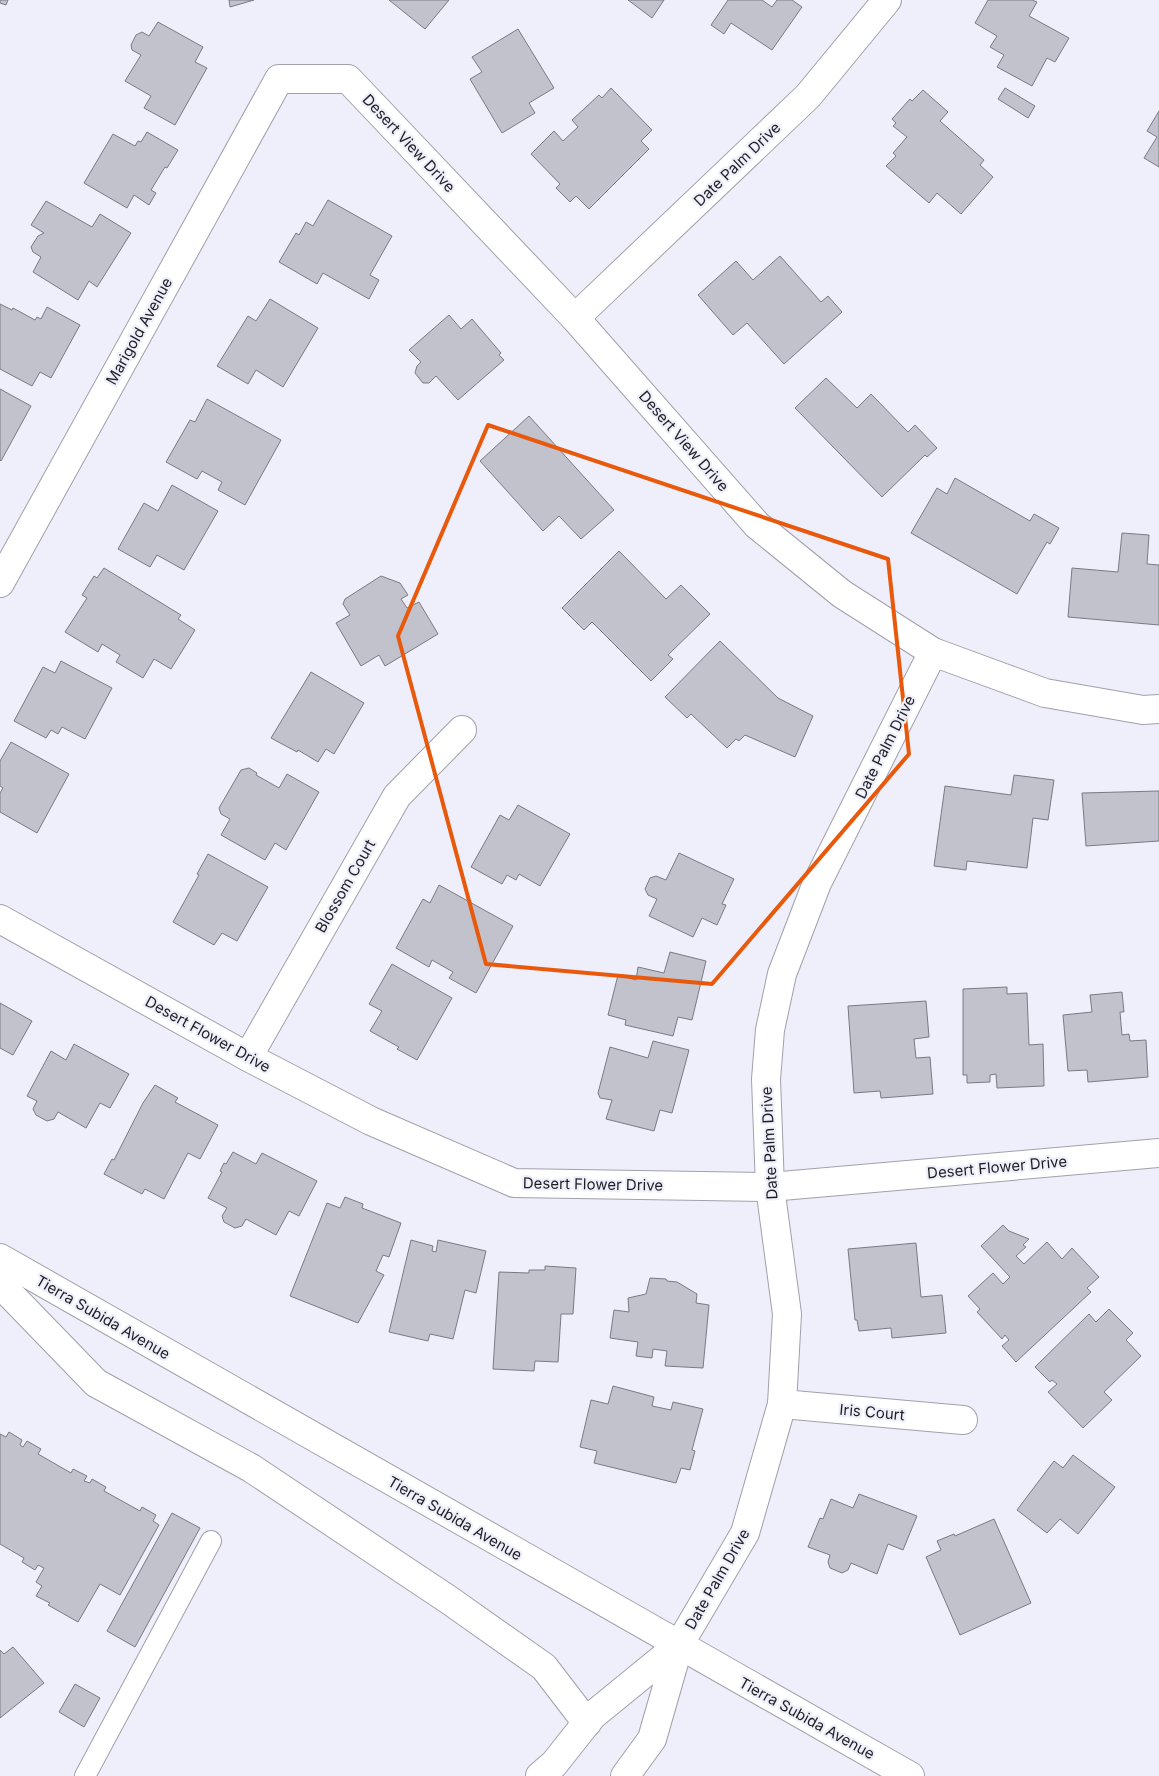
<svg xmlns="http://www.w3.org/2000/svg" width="1159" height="1776" viewBox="0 0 1159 1776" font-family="Inter,sans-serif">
<rect width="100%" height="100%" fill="#efeffb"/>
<!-- building -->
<g fill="#c2c2cd" stroke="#7a7984">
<path d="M0,0h8l-2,5 -6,-2z"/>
<path d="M229,0h25l-24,7z"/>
<path d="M389,0h60l-24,29z"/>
<path d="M628,0h36l-12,18z"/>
<path d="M728,0h34l10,7 5,-7h15l10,7 -30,43 -41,-27 -7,11 -13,-9z"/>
<path d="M988,0h44l5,2 -8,14 40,22 -14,24 -8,-4 -15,28 -35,-19 7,-12 -14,-8 7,-11 -22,-13z"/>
<path d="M158,22l45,25 -8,15 12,6 -32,57 -31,-17 7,-12 -26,-15 16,-26 -9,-5 -1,-5 5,-10 6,-3 7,4z"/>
<path d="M518,29l36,59 -25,15 6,10 -33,20 -32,-54 12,-7 -10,-15z"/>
<path d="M611,88l41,42 -11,11 8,8 -60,60 -13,-13 -6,6 -14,-14 4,-4 -29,-30 23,-23 9,10 15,-14 -6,-7 27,-25 3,3z"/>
<path d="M1005,88l30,18 -7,12 -30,-19z"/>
<path d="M923,90l25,22 -8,9 44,39 -4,5 13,12 -32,37 -24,-21 -8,10 -43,-37 10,-10 -3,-3 14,-16 -14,-11 3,-3 -4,-4 18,-20 2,2z"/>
<path d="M1159,111v56l-15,-9 13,-21 -10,-6z"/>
<path d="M147,132l31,18 -11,18 -2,-1 -14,23 5,3 -7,12 -15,-10 -7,13 -43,-25 29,-49 22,12 3,-5 3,1z"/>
<path d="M328,200l64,36 -22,39 9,5 -10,19 -46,-26 -6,11 -38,-22 17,-29 3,2 7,-13 7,4z"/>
<path d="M46,201l46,26 8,-13 31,19 -34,54 -8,-6 -11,19 -45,-28 8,-15 -8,-5 -2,-5 7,-11 6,-3 -13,-8z"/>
<path d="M780,256l41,46 7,-6 14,16 -58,52 -37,-41 -14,12 -35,-40 38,-34 17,19z"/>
<path d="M270,299l48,29 -35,59 -27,-17 -8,14 -31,-18 31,-50 8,5z"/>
<path d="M0,304l12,6 1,-2 22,12 2,-3 4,2 6,-12 33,18 -29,53 -11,-6 -8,14 -32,-17z"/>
<path d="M449,315l12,14 11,-10 29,34 -2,2 5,5 -46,40 -22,-24 -7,7h-6l-8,-10 2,-7 4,-4 -12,-12z"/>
<path d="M826,378l31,30 14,-14 37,38 7,-7 22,23 -10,9 -2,-2 -43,42 -87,-89z"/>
<path d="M0,389l31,17 -30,55 -1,-1z"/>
<path d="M207,399l74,41 -36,65 -27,-15 4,-8 -20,-11 -5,8 -31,-17 24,-42 5,2z"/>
<path d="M529,416l85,94 -33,29 -22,-23 -16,15 -63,-70z"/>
<path d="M955,478l75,43 4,-7 25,14 -9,16 -3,-2 -30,52 -106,-61 26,-45 10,6z"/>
<path d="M172,485l46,26 -34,59 -27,-15 -7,12 -32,-18 26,-46 14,8z"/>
<path d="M1122,533l27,2 -2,29 12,1v60l-91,-8 4,-49 46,4z"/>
<path d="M619,551l47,48 15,-14 29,29 -42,41 5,4 -22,22 -59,-59 -8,8 -22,-22z"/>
<path d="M104,568l77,47 -3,4 17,11 -24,39 -17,-10 -11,19 -27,-16 4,-7 -18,-11 -4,8 -33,-20 22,-34 -5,-3 12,-19 3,2z"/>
<path d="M381,576l19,7 8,12 -7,4 6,9 12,-6 19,32 -53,32 -6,-11 -18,11 -25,-43 14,-8 -7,-11 2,-5z"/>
<path d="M720,641l58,57 35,18 -18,41 -50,-22 -6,6 -3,-2 -9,9 -36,-34 -4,4 -22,-21z"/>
<path d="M61,661l51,27 -27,51 -23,-12 -4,7 -7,-4 -5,8 -32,-17 29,-54 12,6z"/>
<path d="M311,672l53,31 -30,51 -8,-5 -8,13 -20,-12 -1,2 -26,-14z"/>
<path d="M11,742l58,32 -32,59 -37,-21v-19l3,-5 -3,-2v-25z"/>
<path d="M249,768l8,5 -1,2 23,13 8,-14 32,18 -33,58 -11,-7 -10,17 -44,-25 9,-16 -9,-5 -2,-6 22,-38z"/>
<path d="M1014,775l40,5 -6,40 -15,-2 -6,50 -60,-7 -1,9 -32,-4 11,-80 66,9z"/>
<path d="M1159,791v50l-73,5 -4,-53z"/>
<path d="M518,805l52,29 -30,52 -21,-12 -3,6 -9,-5 -5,9 -31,-17 29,-52 9,5z"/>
<path d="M679,853l55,26 -12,25 4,1 -9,20 -15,-7 -9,19 -44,-21 8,-17 -9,-4 -3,-6 5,-11 6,-2 10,4z"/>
<path d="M208,854l60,33 -31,54 -15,-8 -8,12 -41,-23 26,-47 -2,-1z"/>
<path d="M439,885l74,41 -37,67 -27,-15 4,-6 -21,-12 -3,7 -33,-19 27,-49 7,4z"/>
<path d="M670,952l36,9 -14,59 -14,-3 -5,19 -48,-11 1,-5 -18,-5 10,-40 18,5 2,-13 26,6z"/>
<path d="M392,964l60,34 -35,62 -20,-11 2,-2 -29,-16 12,-20 -13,-7z"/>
<path d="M1007,987v7l20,-1 2,52 14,-1 1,42 -47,2 -1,-14 -6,1v7l-23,1v-8h-4v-86z"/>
<path d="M1122,992l2,20h-4l2,23 7,-1 1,7 16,-1 2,37 -60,5 -1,-12 -19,1 -5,-56 29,-3 -2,-17z"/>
<path d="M926,1001l3,36 -15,2 2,19 14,-1 3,37 -52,4 -1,-7 -26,2 -6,-87z"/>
<path d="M0,1003l32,18 -19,34 -13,-7z"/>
<path d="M653,1041l36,9 -17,63 -12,-3 -6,21 -48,-12 6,-19 -12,-2 -2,-5 12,-46 38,11z"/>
<path d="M74,1044l55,30 -19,34 -10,-5 -14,25 -28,-16 -4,7 -7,2 -11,-6 -3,-6 4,-8 -10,-5 24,-45 15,9z"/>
<path d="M155,1085l23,13 -3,4 43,23 -18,34 -12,-6 -24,46 -19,-10 -3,5 -38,-20 8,-15 2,1 29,-57z"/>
<path d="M233,1152l23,12 6,-11 55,28 -18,35 -10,-5 -13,24 -30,-16 -4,7 -7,2 -11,-6 -2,-6 5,-8 -19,-10 14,-26 -2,-1 4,-8 2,1z"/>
<path d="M345,1197l18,7 -1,4 39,15 -12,34 -6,-2 -7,16 8,4 -26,48 -68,-27 37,-93 13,5z"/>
<path d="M1003,1225l6,6 20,8 -6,6 3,2 -10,9 8,8 23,-22 15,17 10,-11 27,29 -12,11 4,4 -75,70 -14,-16 7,-6 -4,-5 -3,4 -25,-27 3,-3 -12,-13 25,-23 10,11 7,-7 -29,-31z"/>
<path d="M411,1240l22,6 -1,5 4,1 2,-12 48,11 -10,42 -11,-3 -12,49 -23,-5 -2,7 -39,-9z"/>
<path d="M916,1243l5,54 21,-2 4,38 -54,5 -1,-10 -32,3 -2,-11h-2l-7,-71z"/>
<path d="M545,1266l31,2 -3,46h-12l-3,48 -23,-1 -1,10 -41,-2 6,-97 30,1v-3h16z"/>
<path d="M650,1278l16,1 1,2 10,1 20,12 -1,9 13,2 -6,63 -38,-2 2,-15 -14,-2 -1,9 -16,-2 2,-14 -28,-4 4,-28 15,2 -1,-14 18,-4z"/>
<path d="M1109,1309l24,24 -7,7 15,16 -37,36 8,8 -29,28 -35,-36 9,-8 -5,-4 -2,2 -15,-15 54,-53 7,8z"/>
<path d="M613,1386l41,11 -2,9 19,4 2,-8 30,7 -11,41 3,1 -5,19 -9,-2 -5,15 -82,-20 3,-12 -17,-4 11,-47 17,4z"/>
<path d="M9,1432l13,8 -2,5 3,2 4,-6 14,8 -3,5 33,19 2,-4 14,7 -3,5 6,2 2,-4 14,8 -2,4 36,20 2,-4 14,8 -3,6 6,4 -39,70 -20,-11 -22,38 -30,-17 2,-2 -14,-7 6,-10 -6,-4 8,-14 -6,-3 -3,5 -13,-8 2,-4 -24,-14v-110l6,3z"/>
<path d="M1073,1455l42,32 -37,47 -18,-15 -13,14 -30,-23 37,-49 9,7z"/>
<path d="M859,1494l58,22 -14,34 -15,-6 -11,30 -26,-11 -3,7 -6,3 -12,-5 -2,-6 2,-7 -22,-8 12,-29 3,1 8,-20 22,9z"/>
<path d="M172,1513l28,15 -65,119 -28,-16z"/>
<path d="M994,1519l37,84 -71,32 -34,-78 15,-7 -4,-9 17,-7 1,2z"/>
<path d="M13,1647l31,36 -44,35v-68l4,4z"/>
<path d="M75,1684l25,14 -16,29 -25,-15z"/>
</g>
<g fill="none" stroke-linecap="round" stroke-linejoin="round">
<!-- lane casing -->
<g stroke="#a1a0ab" stroke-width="22">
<path id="lane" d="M85,1776l126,-235"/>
</g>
<!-- street casing -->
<g stroke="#a1a0ab" stroke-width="30">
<g id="street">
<path d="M575,318l233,-222 79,-96"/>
<path d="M0,583l279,-504h69l227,239 182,207 85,69 91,58 112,41 98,17 16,-1"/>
<path d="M0,919l248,138 123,64 143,62 256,4 389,-34"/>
<path d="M248,1057l149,-261 65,-66"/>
<path d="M0,1284l96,99 155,85 198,132 95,67 43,56"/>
<path d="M782,1404l181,16"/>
<path d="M540,1776l14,-12 38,-48 87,-71"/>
<path d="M625,1776l27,-37 27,-94 66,-112 37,-129 5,-90 -17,-127 -4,-108 4,-49 12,-56 35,-91 116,-231"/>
</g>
</g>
<!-- secondary casing -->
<g stroke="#a1a0ab" stroke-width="30">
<path id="secondary" d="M0,1258l910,518"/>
</g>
<!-- lane -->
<use href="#lane" stroke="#fff" stroke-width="20"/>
<!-- street -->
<use href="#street" stroke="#fff" stroke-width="28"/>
<!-- secondary -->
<use href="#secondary" stroke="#fff" stroke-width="28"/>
</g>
<!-- marked area -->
<path fill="none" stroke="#e8590c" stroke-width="4" stroke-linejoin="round" d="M488,425l400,134 21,195 -197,230 -226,-20 -88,-328z"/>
<g text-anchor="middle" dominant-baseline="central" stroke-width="4.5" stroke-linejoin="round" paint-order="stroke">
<!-- street labels -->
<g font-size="15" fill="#1e1e22" stroke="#efeffb">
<text transform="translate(409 143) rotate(47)">Desert View Drive</text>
<text transform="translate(737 164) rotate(-44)">Date Palm Drive</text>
<text transform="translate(139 331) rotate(-61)">Marigold Avenue</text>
<text transform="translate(684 441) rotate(49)">Desert View Drive</text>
<text transform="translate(885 747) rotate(-63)">Date Palm Drive</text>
<text transform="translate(345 886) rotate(-60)">Blossom Court</text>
<text transform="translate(208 1034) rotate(29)">Desert Flower Drive</text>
<text transform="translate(769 1143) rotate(-93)">Date Palm Drive</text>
<text transform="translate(997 1167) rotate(-5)">Desert Flower Drive</text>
<text transform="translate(593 1184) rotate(1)">Desert Flower Drive</text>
<text transform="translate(103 1317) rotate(30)">Tierra Subida Avenue</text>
<text transform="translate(872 1412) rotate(5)">Iris Court</text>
<text transform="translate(455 1518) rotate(30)">Tierra Subida Avenue</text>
<text transform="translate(717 1579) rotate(-60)">Date Palm Drive</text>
<text transform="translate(807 1718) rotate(29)">Tierra Subida Avenue</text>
</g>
</g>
</svg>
